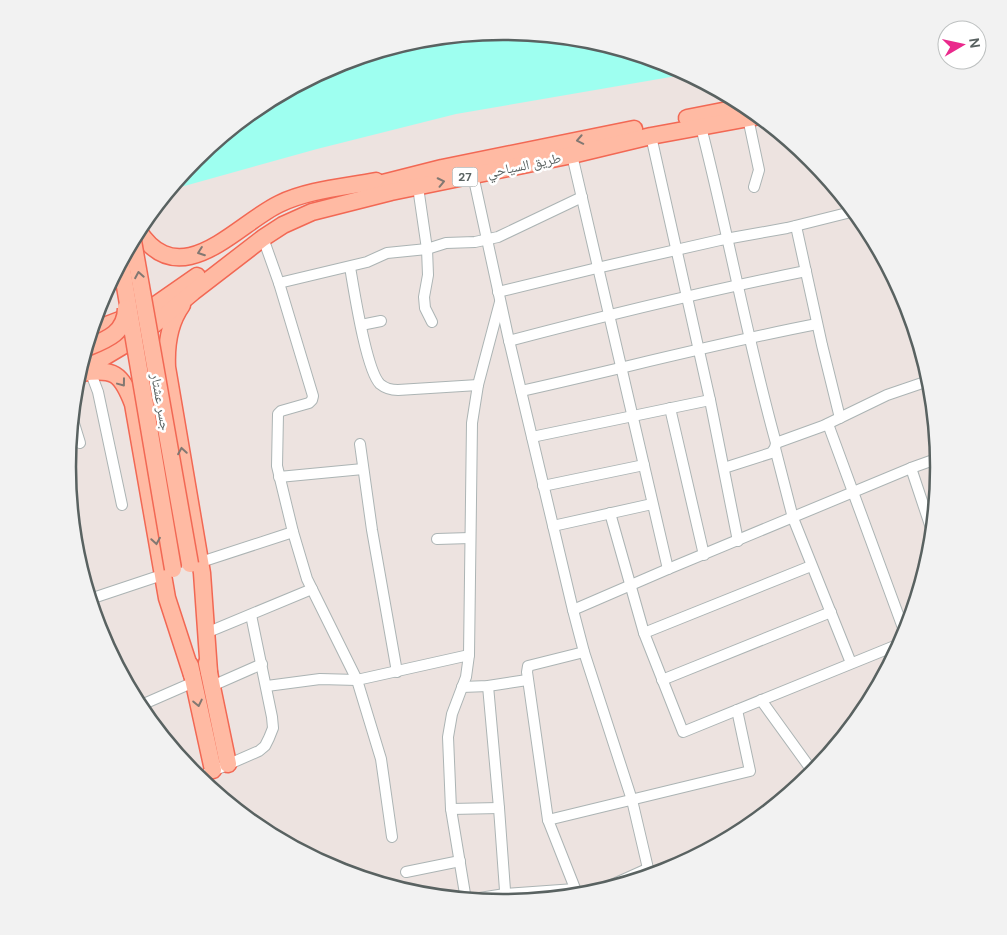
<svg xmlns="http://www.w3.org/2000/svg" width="1007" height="935" viewBox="0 0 1007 935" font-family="'DM Sans','Noto Naskh Arabic',sans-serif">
<rect width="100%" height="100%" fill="#ede3e0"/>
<!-- water -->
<path fill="#9efff0" d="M504,31l85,9 82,25 17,9 -232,40 -139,35 -147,41 25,-31 66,-54 76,-41 82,-24z"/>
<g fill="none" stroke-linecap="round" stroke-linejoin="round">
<!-- minor casing -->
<g stroke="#acb4b4" stroke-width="12">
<g id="minor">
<path d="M748,118l11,52 -5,17"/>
<path d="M701,127c27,105 46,212 75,316l-1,5 -4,5 -47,15"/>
<path d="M651,136l59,264 28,141"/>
<path d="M572,155l96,414"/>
<path d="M473,175l35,161 65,274 11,42 48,148 18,77"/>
<path d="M418,187l9,62 1,26 -4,22 1,11 7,14"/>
<path d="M796,226l26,119 18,73"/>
<path d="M263,238l16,45 34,113 -1,4 -3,3 -28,8 -3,3 -1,52 16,66 14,47 50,101 24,79 11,78"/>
<path d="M350,267c4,23 16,103 30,117 6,5 11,6 18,6l80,-5"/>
<path d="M279,283l88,-21 20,-9 40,-4 19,-6 29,-1 23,-5 84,-40"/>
<path d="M498,292l99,-24 123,-28 67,-12 68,-17"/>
<path d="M361,325l20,-4"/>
<path d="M509,341c98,-26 197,-50 297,-70"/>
<path d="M89,368l9,24 24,113"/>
<path d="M521,391c99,-22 197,-48 296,-67"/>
<path d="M670,408l34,147"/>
<path d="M72,417l8,26"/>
<path d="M828,424l78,212"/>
<path d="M532,437l178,-37"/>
<path d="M776,443l47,-17 64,-31 44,-15"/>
<path d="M360,444l12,86 25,142"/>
<path d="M775,448l18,70 58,145"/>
<path d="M911,468l22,66"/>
<path d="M279,477l84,-8"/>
<path d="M543,486l101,-21"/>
<path d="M610,513l34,120 39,99 219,-89"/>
<path d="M553,526l99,-22"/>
<path d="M437,539l33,-1"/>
<path d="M201,562l92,-30"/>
<path d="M90,599l72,-24"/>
<path d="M573,610l95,-41 243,-101 28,-10"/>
<path d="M206,633l106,-44"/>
<path d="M644,633l167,-67"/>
<path d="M662,680l169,-68"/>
<path d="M212,686l50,-22"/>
<path d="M267,686l53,-7 37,1 112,-25"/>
<path d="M488,686l11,122 7,96"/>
<path d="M462,687l26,-1 39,-6"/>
<path d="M761,700l52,72"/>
<path d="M139,706l55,-24"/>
<path d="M197,778l62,-27 6,-5 4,-8 4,-10 -1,-11 -21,-102"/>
<path d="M451,809l48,-1"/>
<path d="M548,820l202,-49 -13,-61"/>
<path d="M406,872l54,-11"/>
<path d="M578,896l-30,-76 -21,-148 1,-6 56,-14"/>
<path d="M587,896l60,-27"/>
<path d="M466,900l-15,-91 -3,-72 4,-23 14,-37 3,-22 3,-232 6,-38 22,-83"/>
<path d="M467,900l38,-6 70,-5"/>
</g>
</g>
<!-- tertiary casing -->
<g stroke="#acb4b4" stroke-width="16">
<path id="tertiary" d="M793,791l28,-26"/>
</g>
<!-- primary casing -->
<g stroke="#f26854" stroke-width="19">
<g id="primary">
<path d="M687,118l61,-12"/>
<path d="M367,187l75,-19 192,-39"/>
<path d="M138,230c42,66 99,-6 141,-26 28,-14 66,-17 97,-23"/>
<path d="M182,305c-13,18 -16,40 -15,62l35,206 7,99"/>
<path d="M91,331l60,-23 46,-32"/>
<path d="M79,372l47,-28 25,-17 42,-35 70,-54 20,-13 29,-13 79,-20 181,-37 79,-19 109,-20"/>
<path d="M81,373c33,-5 40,0 52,31l34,194 25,77"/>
<path d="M207,663l21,101"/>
<path d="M190,665l23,105"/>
</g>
</g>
<!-- minor -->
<use href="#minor" stroke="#fff" stroke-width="10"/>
<!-- tertiary -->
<use href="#tertiary" stroke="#fff" stroke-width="14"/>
<!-- primary -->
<use href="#primary" stroke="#ffbaa3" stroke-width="16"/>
<!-- primary-bridge casing -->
<g stroke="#f26854" stroke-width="19" stroke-linecap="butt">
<g id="primary-bridge">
<path d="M133,241l57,323"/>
<path d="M121,263l52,306"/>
<path d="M86,348c20,-8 40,-15 40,-40"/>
</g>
</g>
<!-- primary-bridge -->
<use href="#primary-bridge" stroke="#ffbaa3" stroke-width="16"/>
</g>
<!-- one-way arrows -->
<defs><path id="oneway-chevron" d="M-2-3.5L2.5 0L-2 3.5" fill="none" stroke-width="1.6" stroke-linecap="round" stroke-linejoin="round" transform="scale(1.25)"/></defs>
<g stroke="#827872">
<use href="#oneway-chevron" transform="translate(580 140) rotate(169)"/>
<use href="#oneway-chevron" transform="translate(441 182) rotate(-12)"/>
<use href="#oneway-chevron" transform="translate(201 252) rotate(160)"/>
<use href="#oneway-chevron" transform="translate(139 275) rotate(-100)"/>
<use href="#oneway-chevron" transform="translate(122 383) rotate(53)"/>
<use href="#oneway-chevron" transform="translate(182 451) rotate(-99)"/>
<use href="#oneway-chevron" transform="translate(156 541) rotate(81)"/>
<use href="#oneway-chevron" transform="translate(198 703) rotate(78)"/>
</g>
<g text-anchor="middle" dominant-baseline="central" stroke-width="5" stroke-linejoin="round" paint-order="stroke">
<!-- shield labels -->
<rect fill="#fff" stroke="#8b9190" stroke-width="1" x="452.5" y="167.5" width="25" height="19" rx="4"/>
<g font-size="12" font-weight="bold" fill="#596261">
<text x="465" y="177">27</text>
</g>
<!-- street labels -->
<g font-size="14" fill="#596261" stroke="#fff">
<text transform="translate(524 165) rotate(-12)">طريق السياحي</text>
<text transform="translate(161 402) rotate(80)">جسر عشتار</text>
</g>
</g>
<!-- crop -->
<path d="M0 0H1007V935H0ZM76 467a427 427 0 1 1 854 0a427 427 0 1 1-854 0Z" fill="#f2f2f2" fill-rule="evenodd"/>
<path fill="none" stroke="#596261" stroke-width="2.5" d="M76 467a427 427 0 1 1 854 0a427 427 0 1 1-854 0Z"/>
<!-- north arrow -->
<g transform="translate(962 45) rotate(81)"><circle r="24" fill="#ffffff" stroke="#bdc0c0"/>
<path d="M0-4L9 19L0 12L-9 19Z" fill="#ea298c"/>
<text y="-8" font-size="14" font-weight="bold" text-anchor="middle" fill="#596261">N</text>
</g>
</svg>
